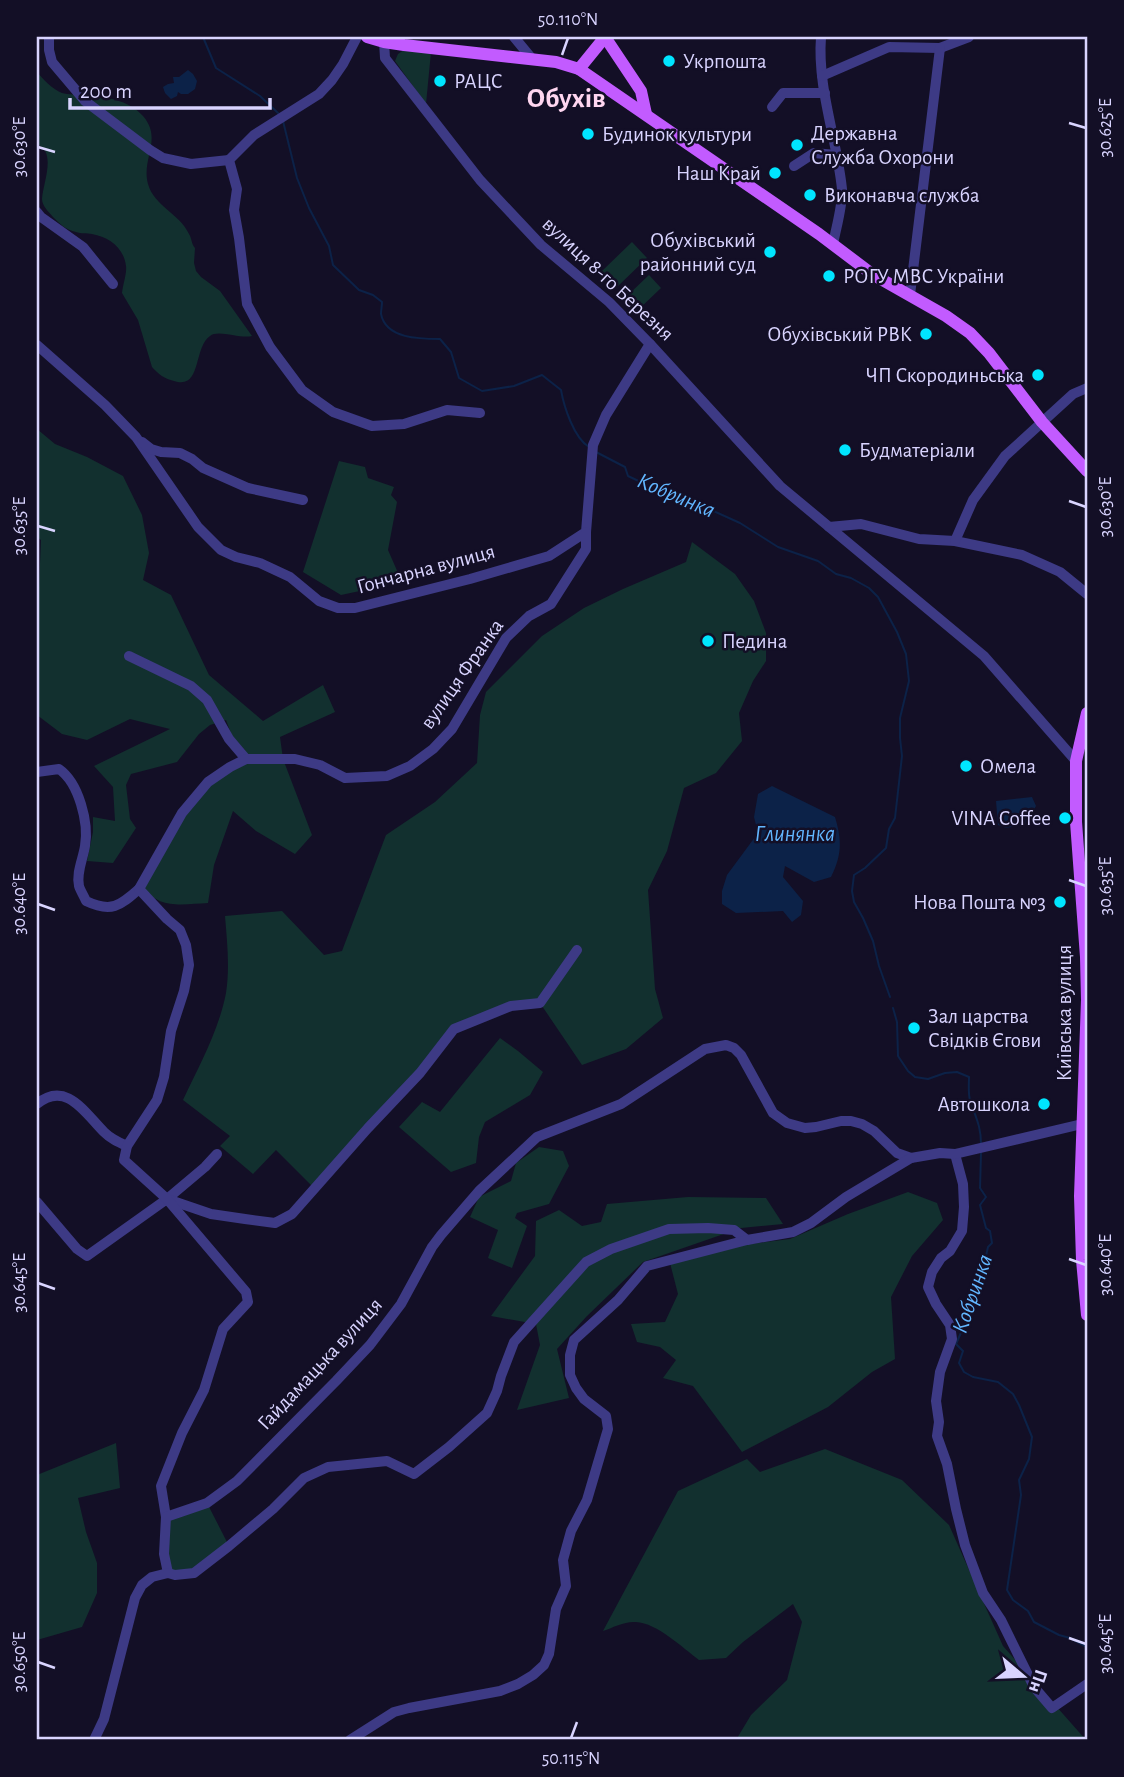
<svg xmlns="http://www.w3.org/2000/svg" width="1124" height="1777" viewBox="0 0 1124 1777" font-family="'Alegreya Sans',sans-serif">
<rect width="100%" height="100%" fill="#130f26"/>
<!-- green -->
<g fill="#12302f">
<path d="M404,50l27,2 -5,52 -31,-43 3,-7z"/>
<path d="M37,72c6,7 15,17 25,21 6,2 15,1 21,2 21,1 46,5 60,21 20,23 -2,43 5,68 6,22 32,30 41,50 3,5 2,9 6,14l-1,15 2,8 5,6 19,14 32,45c-12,3 -34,-7 -42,0 -17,12 -8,54 -36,45 -9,-2 -16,-7 -22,-14l-14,-47 -16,-27c1,-9 5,-20 4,-27 -2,-18 -17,-29 -34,-32 -5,-1 -11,0 -16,-2 -10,-2 -16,-8 -23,-15 -4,-5 -11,-11 -11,-18 1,-16 15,-47 -5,-55z"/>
<path d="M632,242l15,16 -30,29 -15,-16z"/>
<path d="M649,275l12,13 -22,21 -12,-13z"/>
<path d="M37,429l18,15 32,13 36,19 19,39 7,38 -6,27 28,15 38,80 54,46 60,-36 12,27 -55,25 3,22 29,76 -17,19 -39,-23 -23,-20 -19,54 -6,38c-24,1 -50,7 -64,-16l40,-71 34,-40 28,-17 -1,-9 -13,-14 -6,-16 -16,5 -11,9 -22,28 -46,12 -5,11 4,34 6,9 -23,35 -26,-2 6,-29v-15l22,4 -2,-34 -19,-21 76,-37 -40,-10 -43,21 -25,-6 -25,-19v-122l2,-6 2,-47 -4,-3z"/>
<path d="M339,461l26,6 3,11 26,9 -3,8 6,7 -9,48 14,32 -61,13 -38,-23z"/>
<path d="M692,542l43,32 19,27 12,32v28l-13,20 -14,32 3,28 -26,32 -32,15 -17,63 -19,39 7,99 8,29 -37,31 -44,16 -42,-62 -29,3 -57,23 -139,160 -39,-39 -23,24 -33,-28 10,-10 -47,-36c16,-34 36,-70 43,-107 4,-26 1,-52 -1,-77l57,-5 42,44 18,-4 44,-116 49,-33 42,-39 3,-48 6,-23 56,-56 42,-28 39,-19 63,-27z"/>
<path d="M500,1038l18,13 25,21 -13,23 -45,27 -6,15 -3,26 -25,9 -52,-45 23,-25 18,10z"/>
<path d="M539,1147l24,4 6,15 -20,38 -32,9 -2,5 12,8 -15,42 -24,-10 10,-28 -28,-13 9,-20 32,-16 5,-18z"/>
<path d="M908,1192l29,11 6,17 -31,36 -21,41 4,62 -23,13 -44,35 -86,45 -49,-66 -30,-8 13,-18 -16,-13 -23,-5 -6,-18 34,-2 13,-28 -8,-31 72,-18 48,-6 58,-25z"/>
<path d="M688,1197l78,1 17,26 -42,4 -98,34 -56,54 -30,33 12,49 -52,12 23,-65 -4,-21 -45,-8 44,-60 1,-35 23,-11 23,16 19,-4 6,-18z"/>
<path d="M116,1443l4,45 -42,10 8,34 11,31v30l-15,34 -45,13v-165z"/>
<path d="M825,1449l77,31 47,45 54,121 83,94h-350l15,-25 36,-35 15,-58 -9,-18 -50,38 -17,16 -27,2c-16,-12 -42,-37 -63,-38 -11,-1 -22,5 -33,9l75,-140 69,-32 13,13z"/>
<path d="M207,1503l22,43 -35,27h-26l-2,-56z"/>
</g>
<!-- water -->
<g fill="#0c2248">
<path d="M188,70l5,4 4,7 -2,8 -7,5h-7l-3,-2 -1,4 -6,3 -6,-6 -2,-6 5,-3 6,-1 -1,-6h6z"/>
<path d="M772,786l63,31c7,23 7,38 -4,60l-17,5 -29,-16 -2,11 20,24 -2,14 -9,7 -9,-11 -47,2 -14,-9v-13l5,-16 31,-42 -4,-16 4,-23z"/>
<path d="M1032,797l4,9 -4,7 2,9 -28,6 -8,-3 -2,-24z"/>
</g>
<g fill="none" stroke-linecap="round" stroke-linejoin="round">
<!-- stream -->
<g stroke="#0c2248" stroke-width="2">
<path d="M203,37l13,31 44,28 18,17"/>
<path d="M283,121l14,57 12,30 20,38 4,19 26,25 14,5 9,7c0,4 -1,8 -1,12 5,25 39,25 59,25l11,13 8,26 23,13 32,-5 28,-11 19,15c3,17 13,48 28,57"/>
<path d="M596,452l29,15 3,9 19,9 20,5 73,33 38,24 40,14 18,13 15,4 18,10 9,9 19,35 9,22 3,27 -9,37v20l2,18 -7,62 -6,11 -3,19 -21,20 -11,7 -2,16 2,11 9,16 10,23 6,25 11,31"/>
<path d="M893,1008l4,14 1,34 10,15 7,6 13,2 17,-6 12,-1 12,5c0,7 -1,16 1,23 5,16 11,25 11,44"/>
<path d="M981,1153l-1,35 6,9 -6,8 6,23 4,3 2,12 -4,4 -4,18 -9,23v13l-19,43 7,7 -4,12 5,9 9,5 25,5 15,12 6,11 13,32 -3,22 -10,21 2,15 -14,95 6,10 15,11 6,11 25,13 11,3 17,9"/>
</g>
<!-- minor -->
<g stroke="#3d3a85" stroke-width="10">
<path d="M49,37v13l3,12 33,39 65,49 13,8 28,6 38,-4"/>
<path d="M357,37l-14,27 -11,16 -13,14 -65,41 -25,25 8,29 -3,21 5,28 8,66 23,43 32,43 31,22 39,14 32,-2 43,-14 33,3"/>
<path d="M514,37l19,23"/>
<path d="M821,37c-4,51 16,102 21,152 1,16 -6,39 -9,55"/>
<path d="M384,42l1,16 95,122 61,65 68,57 41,42 130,142 204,170 92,105"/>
<path d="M822,76l67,-29 51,1 29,-11"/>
<path d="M772,107l11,-14h42"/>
<path d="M794,166l20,-13 22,2"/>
<path d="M37,212l4,5 42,30 30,37"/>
<path d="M910,295l30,-247"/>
<path d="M37,345l68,60 31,32 62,90 23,23 15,7 24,6 30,14 29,24 19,7h17l115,-29 79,-23 37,-24 7,-87 13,-30 44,-71"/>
<path d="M142,442l9,7 10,3 19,1 12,6 11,9 45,20 55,12"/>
<path d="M829,527l32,-3 58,15 36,2 67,14 38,17 27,22"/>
<path d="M955,541l18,-41 32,-44 68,-62 14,-6"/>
<path d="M129,656l62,30 16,14 22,39 17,20"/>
<path d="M37,772l22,-3c20,14 30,54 26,77 -2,13 -9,27 -6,40 1,4 5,10 7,15 25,12 34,5 53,-12"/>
<path d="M37,1104c29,-24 48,9 67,28 7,7 14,10 23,14"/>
<path d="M955,1154l8,30 1,23 -2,24 -12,20 -9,7 -9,14 -4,15 8,17 14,21 2,14 -12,33 -4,29 3,21 -2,14 10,28 9,45 9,36 18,48 18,27 33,67 18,21 35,-24"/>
<path d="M167,1199l38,-32 12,-13"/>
<path d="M37,1202l40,47 10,7 80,-57 44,15 34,5 30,4 17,-9 76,-86 52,-55 34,-44 57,-23 29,-3 37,-53"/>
<path d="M166,1517l-5,-31 21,-53 22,-43 19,-61 25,-27 -2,-10 -79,-93 -43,-39 3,-14 30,-46 7,-23 7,-46 13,-40 5,-26 -3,-20 -6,-15 -13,-11 -28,-30 43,-76 26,-31 22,-15 16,-8h49l25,6 25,13 42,-2 23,-10 23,-17 19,-20 54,-91 23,-22 22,-12 35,-55v-17"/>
<path d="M168,1573l-4,-19 2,-37 41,-14 30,-22 99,-100 34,-36 31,-41 31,-57 9,-12 38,-44 58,-54 84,-33 84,-55 21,-4 8,3 7,7 32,58 14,10 18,5 11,-1 25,-6h10l11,3 12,7 23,22 14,5"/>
<path d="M94,1740l10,-21 31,-121 7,-13 10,-8 16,-4 7,2 19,-2 35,-27 44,-37 31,-31 24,-11 59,-6 27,13 35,-27 38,-34 10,-22 4,-15 13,-34 72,-80 25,-13 58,-20 39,-1 26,2 13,10 46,-8 18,-9 35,-26 65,-39 29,-5 15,1 127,-30"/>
<path d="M350,1740l44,-28 15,-4 91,-17 18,-7 15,-9 11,-10 5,-11 7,-45 10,-23 -3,-26 8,-29 16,-31 21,-71 -2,-13 -22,-17 -8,-11 -6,-13v-20l4,-15 44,-40 29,-34 100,-26"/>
</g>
<!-- major -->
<g stroke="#c25bff" stroke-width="12">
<path d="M367,37l17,5 20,3 152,17 23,7 240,165 53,40 74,42 24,17 19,20 53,69 45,49"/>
<path d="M605,37l36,54 5,23"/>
<path d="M579,69l26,-32"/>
<path d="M1087,713l-11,48v61l10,135 1,43 -7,196 2,64 5,55"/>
</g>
</g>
<!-- ticks -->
<path fill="none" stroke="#d9d4ff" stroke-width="2.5" d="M562,55l6,-17M1069,123l17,5M38,147l17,5M1069,501l17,6M38,526l17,5M1069,880l17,6M38,904l17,6M1069,1259l17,6M38,1283l17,6M1069,1638l17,6M38,1662l17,6M571,1738l6,-16"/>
<!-- markers -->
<g fill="#00e5ff" stroke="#130f26" stroke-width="2.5">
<circle cx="669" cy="61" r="7"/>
<circle cx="440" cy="81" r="7"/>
<circle cx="588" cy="134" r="7"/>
<circle cx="797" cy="145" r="7"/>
<circle cx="775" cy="173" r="7"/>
<circle cx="810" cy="195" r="7"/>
<circle cx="770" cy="252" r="7"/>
<circle cx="829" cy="276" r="7"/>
<circle cx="926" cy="334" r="7"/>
<circle cx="1038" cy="375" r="7"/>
<circle cx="845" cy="450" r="7"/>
<circle cx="708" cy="641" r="7"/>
<circle cx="966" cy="766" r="7"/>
<circle cx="1065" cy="818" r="7"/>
<circle cx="1060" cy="902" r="7"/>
<circle cx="914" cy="1028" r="7"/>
<circle cx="1044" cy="1104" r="7"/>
</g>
<g text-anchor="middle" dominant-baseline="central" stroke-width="5" stroke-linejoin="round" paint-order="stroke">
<!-- poi labels -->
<g font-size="21" fill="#d9d4ff" stroke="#130f26" text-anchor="start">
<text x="683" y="61">Укрпошта</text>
<text x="454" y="81">РАЦС</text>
<text x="811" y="133">Державна<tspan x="811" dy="24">Служба Охорони</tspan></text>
<text x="602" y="134">Будинок культури</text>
<text x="761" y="173" text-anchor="end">Наш Край</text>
<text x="824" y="195">Виконавча служба</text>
<text x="756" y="240" text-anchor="end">Обухівський<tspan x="756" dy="24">районний суд</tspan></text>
<text x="843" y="276">РОГУ МВС України</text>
<text x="912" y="334" text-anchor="end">Обухівський РВК</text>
<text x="1024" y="375" text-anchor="end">ЧП Скородиньська</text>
<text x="859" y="450">Будматеріали</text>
<text x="722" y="641">Педина</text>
<text x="980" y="766">Омела</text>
<text x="1051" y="818" text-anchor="end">VINA Coffee</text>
<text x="1046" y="902" text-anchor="end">Нова Пошта №3</text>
<text x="928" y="1016">Зал царства<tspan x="928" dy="24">Свідків Єгови</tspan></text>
<text x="1030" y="1104" text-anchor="end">Автошкола</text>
</g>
<!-- street labels -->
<g font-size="21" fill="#d9d4ff" stroke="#130f26">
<text transform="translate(608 279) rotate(43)">вулиця 8-го Березня</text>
<text transform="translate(426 569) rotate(-15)">Гончарна вулиця</text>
<text transform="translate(462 674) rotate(-55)">вулиця Франка</text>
<text transform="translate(1064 1013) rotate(-90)">Київська вулиця</text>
<text transform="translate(320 1364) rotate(-47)">Гайдамацька вулиця</text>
</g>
<!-- water labels -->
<g font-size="23" font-style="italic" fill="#62b6ff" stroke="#130f26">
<text transform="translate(676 496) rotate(23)">Кобринка</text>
<text x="795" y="834">Глинянка</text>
<text transform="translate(973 1294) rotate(-71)">Кобринка</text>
</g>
<!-- district labels -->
<g font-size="28" font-weight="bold" fill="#ffd6f0" stroke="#130f26">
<text x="566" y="99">Обухів</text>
</g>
</g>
<!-- border -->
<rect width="1124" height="1777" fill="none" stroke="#130f26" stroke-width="77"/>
<!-- north arrow -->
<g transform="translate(1023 1676) rotate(109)" stroke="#130f26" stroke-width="5" paint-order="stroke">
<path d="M0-5L12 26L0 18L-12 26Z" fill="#d9d4ff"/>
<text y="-10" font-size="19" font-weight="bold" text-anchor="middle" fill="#d9d4ff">Пн</text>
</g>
<!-- scale -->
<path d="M70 98v10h200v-10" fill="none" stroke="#d9d4ff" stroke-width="3.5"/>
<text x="80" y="98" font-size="21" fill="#d9d4ff" stroke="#130f26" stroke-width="5" paint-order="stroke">200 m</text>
<rect x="38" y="38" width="1048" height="1700" fill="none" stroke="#d9d4ff" stroke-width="2.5"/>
<g font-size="18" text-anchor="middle" fill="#d9d4ff">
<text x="568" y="25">50.110°N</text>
<text transform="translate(1105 128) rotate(-90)" y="6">30.625°E</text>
<text transform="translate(19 147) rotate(-90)" y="6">30.630°E</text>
<text transform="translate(1105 507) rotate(-90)" y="6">30.630°E</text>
<text transform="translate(19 526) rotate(-90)" y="6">30.635°E</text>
<text transform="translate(1105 886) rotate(-90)" y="6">30.635°E</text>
<text transform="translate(19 904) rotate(-90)" y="6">30.640°E</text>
<text transform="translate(1105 1265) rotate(-90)" y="6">30.640°E</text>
<text transform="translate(19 1283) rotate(-90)" y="6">30.645°E</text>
<text transform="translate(1105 1644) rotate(-90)" y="6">30.645°E</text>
<text transform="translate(19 1662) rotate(-90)" y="6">30.650°E</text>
<text x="571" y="1764">50.115°N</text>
</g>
</svg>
